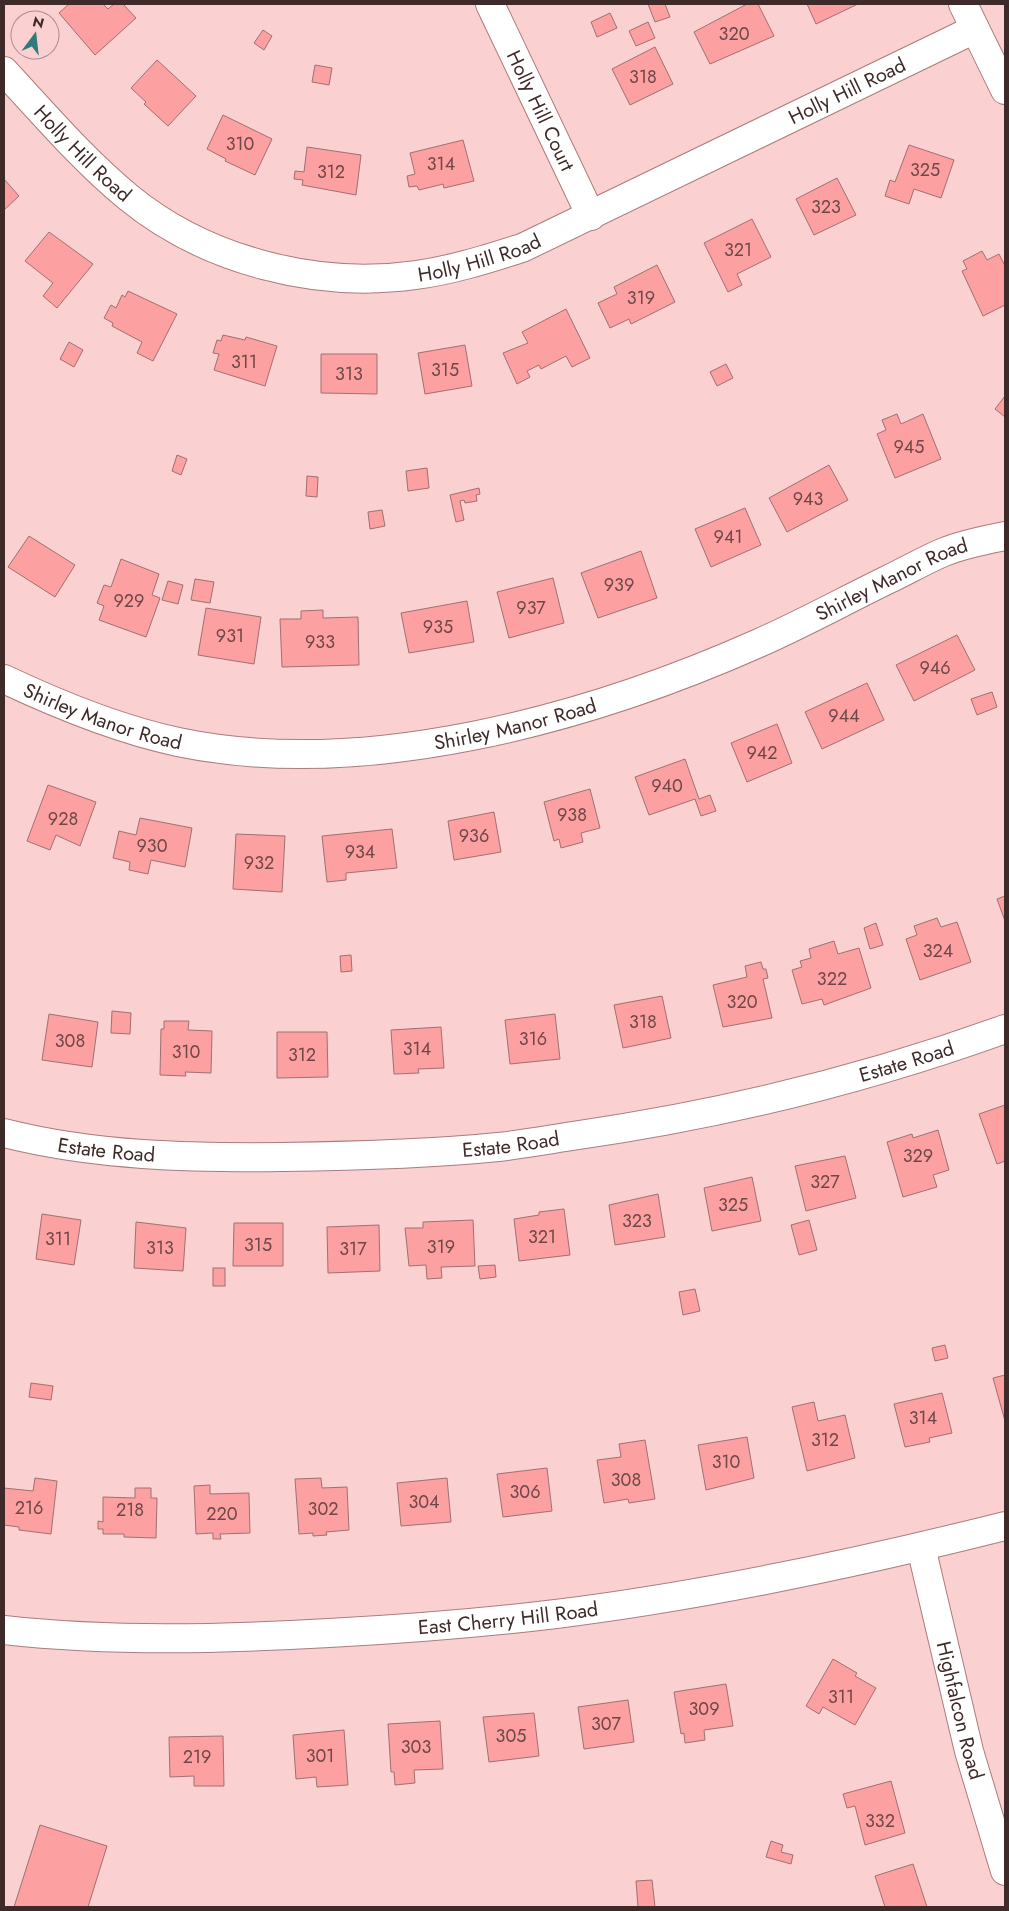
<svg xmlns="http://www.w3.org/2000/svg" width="1009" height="1911" viewBox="0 0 1009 1911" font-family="Jost,sans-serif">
<rect width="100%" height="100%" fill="#fbd0d0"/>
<!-- building -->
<g fill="#fca0a2" stroke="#a07070">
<path d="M69,4h34l5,5 6,-5h9l13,14 -41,37 -36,-42z"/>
<path d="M648,4h17l5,13 -15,5z"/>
<path d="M747,4h11l16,32 -64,28 -16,-32z"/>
<path d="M807,4h51l-42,20z"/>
<path d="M610,13l7,15 -20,9 -6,-15z"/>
<path d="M648,22l7,16 -19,8 -7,-15z"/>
<path d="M263,30l9,6 -8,14 -10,-7z"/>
<path d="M655,47l18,37 -43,21 -18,-36z"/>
<path d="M157,60l39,36 -28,30 -24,-22 2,-2 -15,-14z"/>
<path d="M315,65l17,3 -3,17 -17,-3z"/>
<path d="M223,115l49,24 -17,36 -30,-14 1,-2 -19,-10z"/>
<path d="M463,140l11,41 -30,7 -1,-4 -24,6 -2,-4 -8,1 -2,-11 8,-2 -5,-21z"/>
<path d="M909,145l45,15 -13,38 -27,-9 -5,15 -24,-8 5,-16 5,2z"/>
<path d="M307,147l54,8 -5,40 -54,-10 1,-5 -9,-1 1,-8 9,1z"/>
<path d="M837,178l19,37 -42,20 -18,-36z"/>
<path d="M4,179l15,17 -15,14z"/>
<path d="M752,219l19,38 -34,17 5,11 -14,7 -24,-49z"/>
<path d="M49,232l44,32 -36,44 -14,-12 10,-13 -28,-22z"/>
<path d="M982,251l5,9 12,-6 6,12v39l-22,11 -21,-45 5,-2 -4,-8z"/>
<path d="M657,265l18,37 -44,22 -2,-5 -19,9 -12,-25 19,-9 -3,-7z"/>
<path d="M128,291l49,23 -24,47 -16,-8 5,-11 -30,-16 1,-3 -9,-5 7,-13 5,3 6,-13 3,2z"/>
<path d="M566,309l24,49 -18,9 -6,-11 -25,13 -2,-4 -12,6 3,6 -13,7 -14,-31 25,-10 -6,-11z"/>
<path d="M223,335l22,5 1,-3 31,9 -12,40 -51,-16 5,-16 -6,-1 4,-13 4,1z"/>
<path d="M69,342l14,8 -9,17 -14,-8z"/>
<path d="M465,345l7,41 -47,8 -7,-41z"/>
<path d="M321,354h56v40l-56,-1z"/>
<path d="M726,364l7,14 -16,8 -7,-14z"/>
<path d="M1005,396v21l-10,-8z"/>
<path d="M897,414l4,10 22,-10 18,45 -46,19 -18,-44 9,-4 -4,-10z"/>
<path d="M177,455l10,4 -6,16 -9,-4z"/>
<path d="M829,465l19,35 -61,32 -18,-34z"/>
<path d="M427,468l2,20 -21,3 -2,-20z"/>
<path d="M307,476l11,1 -1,20 -11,-1z"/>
<path d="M479,488l1,6 -4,1 1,6 -12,2 -1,-3 -4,1 4,19 -8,2 -6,-27z"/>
<path d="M745,508l16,37 -50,22 -16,-38z"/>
<path d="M382,510l3,16 -15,3 -2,-17z"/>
<path d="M29,536l46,29 -20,32 -47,-30z"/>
<path d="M641,551l16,47 -59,20 -17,-45z"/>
<path d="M121,559l38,15 -7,21 8,3 -14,39 -47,-17 5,-14 -7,-3 7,-18 7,2z"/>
<path d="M553,578l11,45 -55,15 -12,-46z"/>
<path d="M195,579l19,3 -4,21 -19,-3z"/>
<path d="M168,581l15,4 -5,19 -16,-4z"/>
<path d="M467,601l7,41 -65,11 -8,-40z"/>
<path d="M206,608l55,9 -7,47 -56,-9z"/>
<path d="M323,610v8l35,-1 1,48 -77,2 -2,-48h21v-8z"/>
<path d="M957,635l18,35 -61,31 -18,-36z"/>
<path d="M867,683l17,37 -62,29 -17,-37z"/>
<path d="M992,692l5,15 -20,8 -6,-16z"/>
<path d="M777,724l15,39 -45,19 -16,-39z"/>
<path d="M685,759l14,40 11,-4 6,16 -15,5 -6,-17 -46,16 -14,-38z"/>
<path d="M48,785l48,17 -16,44 -24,-11 -6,15 -23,-9z"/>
<path d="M590,789l10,39 -19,5 2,9 -22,6 -2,-9 -5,2 -10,-39z"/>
<path d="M494,812l7,40 -47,8 -6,-39z"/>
<path d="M140,818l52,10 -7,39 -34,-7 -3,14 -19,-4 1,-8 -17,-4 6,-27 17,4z"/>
<path d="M392,829l5,39 -51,5v7l-19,2 -5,-46z"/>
<path d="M236,834l49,2 -3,56 -49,-3z"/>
<path d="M1005,896v25l-8,-22z"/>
<path d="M937,918l4,9 16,-5 14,40 -51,18 -14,-41 11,-4 -3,-9z"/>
<path d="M876,923l7,22 -13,4 -6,-21z"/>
<path d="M834,941l4,13 21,-6 12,40 -47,17 -2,-6 -20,5 -10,-34 10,-3 -2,-6 11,-3 -2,-9z"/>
<path d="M351,955l1,16 -11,1 -1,-16z"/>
<path d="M761,962l2,7h3l2,9 -5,1 9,39 -49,9 -10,-42 34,-8 -2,-11z"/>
<path d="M662,996l9,42 -48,10 -9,-43z"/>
<path d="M112,1011l19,2 -1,21 -19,-1z"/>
<path d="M49,1014l49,8 -6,45 -50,-7z"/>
<path d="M555,1014l5,45 -50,5 -5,-44z"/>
<path d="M164,1021h25l-1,9 24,1 -1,42 -26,-1 1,4 -26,-1 1,-46h3z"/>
<path d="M441,1027l3,41 -26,1 1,4 -25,1 -3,-44z"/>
<path d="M277,1032h50l1,45 -51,1z"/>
<path d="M1005,1105v56l-8,3 -18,-50z"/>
<path d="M938,1130l11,40 -16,5 4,12 -34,10 -16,-55 25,-8 1,4z"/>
<path d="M845,1156l11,42 -50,13 -11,-45z"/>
<path d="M752,1177l9,44 -49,10 -8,-43z"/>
<path d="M658,1194l7,43 -50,8 -6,-40z"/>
<path d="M564,1209l6,46 -51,6 -5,-42 25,-4v-3z"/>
<path d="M42,1214l39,6 -7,45 -38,-6z"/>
<path d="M473,1220l2,46 -34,1 1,11 -15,1 -1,-14 -17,1 -4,-38h18v-6z"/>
<path d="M809,1220l8,30 -18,5 -8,-30z"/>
<path d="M136,1222l50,6 -3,43 -49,-3z"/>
<path d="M234,1223h49v43h-50z"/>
<path d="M379,1225l1,46 -52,2 -1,-46z"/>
<path d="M495,1265l1,12 -16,2 -2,-13z"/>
<rect x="213" y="1268" width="12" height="18"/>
<path d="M695,1289l5,22 -17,4 -4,-23z"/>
<path d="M945,1345l3,13 -13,3 -3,-13z"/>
<path d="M1005,1375v46l-12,-43z"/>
<path d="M31,1383l22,3 -2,14 -22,-3z"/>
<path d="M942,1393l10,40 -23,5 1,4 -25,5 -11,-43z"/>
<path d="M814,1402l4,19 27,-6 10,43 -48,13 -15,-64z"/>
<path d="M747,1437l7,41 -48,12 -8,-45z"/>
<path d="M645,1440l10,59 -26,4 -1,-4 -24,4 -7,-43 24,-3 -2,-13z"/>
<path d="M547,1468l5,43 -49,6 -6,-43z"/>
<path d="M35,1478l22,3 -6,53 -32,-4v-3l-15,-2v-37l29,3z"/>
<path d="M321,1478l1,10 25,-1 2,43 -23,2 1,3 -14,1v-3l-14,1 -4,-55z"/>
<path d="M447,1478l4,44 -50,4 -4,-43z"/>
<path d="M210,1485v9l39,-1 1,40 -30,1 1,5h-8v-6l-17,1 -2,-48z"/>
<path d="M135,1488h16v10h6l-1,40 -32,-1v-3h-21v-5h-5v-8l5,1v-25l32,1z"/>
<path d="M833,1659l24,14 -2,3 21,12 -21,37 -32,-18 -4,7 -13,-8z"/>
<path d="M726,1684l7,42 -29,4 1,10 -20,3 -1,-10 -3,1 -7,-42z"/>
<path d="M628,1700l6,42 -50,7 -6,-42z"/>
<path d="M534,1713l5,43 -50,6 -6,-45z"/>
<path d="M440,1721l3,48 -29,1 1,13 -20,2 -1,-13h-3l-3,-48z"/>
<path d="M344,1730l4,55 -31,2 -1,-10 -20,2 -3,-44z"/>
<path d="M223,1736l1,50h-30v-10l-24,1 -1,-40z"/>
<path d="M891,1781l14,52 -40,12 -10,-39 -8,2 -4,-14z"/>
<path d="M40,1825l67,21 -19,61h-74z"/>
<path d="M771,1841l12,4 -2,7 12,3 -2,9 -25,-7z"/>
<path d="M913,1864l14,43h-42l-10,-31z"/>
<path d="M652,1880l3,27h-17l-2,-26z"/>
</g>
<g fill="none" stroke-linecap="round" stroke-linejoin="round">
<!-- minor casing -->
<g stroke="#ad7b7c" stroke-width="30">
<g id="minor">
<path id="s1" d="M490,4l101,212"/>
<path d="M963,4l42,86"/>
<path id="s2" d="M4,71c40,43 79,89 124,126 78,64 189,92 288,78 37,-5 71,-16 106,-27l453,-219"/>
<path id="s3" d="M4,1133c91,23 186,25 279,24 72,-1 144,-3 215,-10 27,-3 54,-8 81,-12 146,-21 287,-56 426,-106"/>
</g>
</g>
<!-- tertiary casing -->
<g stroke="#ad7b7c" stroke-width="30">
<g id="tertiary">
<path id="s4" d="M4,679c55,26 113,50 174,63 186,39 410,-23 581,-99 43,-19 85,-42 128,-63 19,-9 38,-20 57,-28 19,-8 41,-12 61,-16"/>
<path id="s5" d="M921,1547l48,204 36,120"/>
</g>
</g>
<!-- secondary casing -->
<g stroke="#ad7b7c" stroke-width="30">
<g id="secondary">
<path id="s6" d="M4,1630c108,12 216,9 325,3 76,-4 152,-10 227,-19 152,-19 302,-51 449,-88"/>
</g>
</g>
<!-- minor -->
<use href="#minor" stroke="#fff" stroke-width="28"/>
<!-- tertiary -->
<use href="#tertiary" stroke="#fff" stroke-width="28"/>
<!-- secondary -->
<use href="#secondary" stroke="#fff" stroke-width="28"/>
</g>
<g text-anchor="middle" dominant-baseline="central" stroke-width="4.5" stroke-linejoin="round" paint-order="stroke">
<!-- number labels -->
<g font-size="18" fill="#6e4848">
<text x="734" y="34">320</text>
<text x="643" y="77">318</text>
<text x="240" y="144">310</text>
<text x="441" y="164">314</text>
<text x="925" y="170">325</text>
<text x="331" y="172">312</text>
<text x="826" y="207">323</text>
<text x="738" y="250">321</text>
<text x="641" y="298">319</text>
<text x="244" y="362">311</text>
<text x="445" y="370">315</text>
<text x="349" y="374">313</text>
<text x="909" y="447">945</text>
<text x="808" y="499">943</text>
<text x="728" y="537">941</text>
<text x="619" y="585">939</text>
<text x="129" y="601">929</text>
<text x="531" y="608">937</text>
<text x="438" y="627">935</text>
<text x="230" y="636">931</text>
<text x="320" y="642">933</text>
<text x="935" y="668">946</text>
<text x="844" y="716">944</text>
<text x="762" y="753">942</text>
<text x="667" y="786">940</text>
<text x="572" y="815">938</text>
<text x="63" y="819">928</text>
<text x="474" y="836">936</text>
<text x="152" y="846">930</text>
<text x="360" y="852">934</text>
<text x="259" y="863">932</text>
<text x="938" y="951">324</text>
<text x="832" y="979">322</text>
<text x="742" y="1002">320</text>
<text x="643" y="1022">318</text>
<text x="533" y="1039">316</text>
<text x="70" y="1041">308</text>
<text x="417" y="1049">314</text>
<text x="186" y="1052">310</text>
<text x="302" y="1055">312</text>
<text x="918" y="1156">329</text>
<text x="825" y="1182">327</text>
<text x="733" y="1205">325</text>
<text x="637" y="1221">323</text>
<text x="542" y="1237">321</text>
<text x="58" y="1239">311</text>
<text x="258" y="1245">315</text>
<text x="441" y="1247">319</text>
<text x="160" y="1248">313</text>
<text x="353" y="1249">317</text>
<text x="923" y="1418">314</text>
<text x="825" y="1440">312</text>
<text x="726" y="1462">310</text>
<text x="626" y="1480">308</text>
<text x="525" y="1492">306</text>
<text x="424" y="1502">304</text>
<text x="29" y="1508">216</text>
<text x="323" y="1509">302</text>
<text x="130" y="1510">218</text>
<text x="222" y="1514">220</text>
<text x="841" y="1697">311</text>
<text x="704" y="1709">309</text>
<text x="606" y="1724">307</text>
<text x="511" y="1736">305</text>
<text x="416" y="1747">303</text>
<text x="320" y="1756">301</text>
<text x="197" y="1757">219</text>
<text x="880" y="1821">332</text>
</g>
<!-- street labels -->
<g font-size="20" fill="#3f2a2a" stroke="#fbd0d0">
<text stroke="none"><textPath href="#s2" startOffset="954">Holly Hill Road</textPath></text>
<text stroke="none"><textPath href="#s1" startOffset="118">Holly Hill Court</textPath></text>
<text stroke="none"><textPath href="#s2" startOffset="114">Holly Hill Road</textPath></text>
<text stroke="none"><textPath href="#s2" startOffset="549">Holly Hill Road</textPath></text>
<text stroke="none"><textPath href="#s4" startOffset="931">Shirley Manor Road</textPath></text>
<text stroke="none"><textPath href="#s4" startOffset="106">Shirley Manor Road</textPath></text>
<text stroke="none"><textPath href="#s4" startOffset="526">Shirley Manor Road</textPath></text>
<text stroke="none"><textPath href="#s3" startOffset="914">Estate Road</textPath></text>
<text stroke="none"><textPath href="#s3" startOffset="509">Estate Road</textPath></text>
<text stroke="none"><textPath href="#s3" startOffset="104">Estate Road</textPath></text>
<text stroke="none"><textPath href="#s6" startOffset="505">East Cherry Hill Road</textPath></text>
<text stroke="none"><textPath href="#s5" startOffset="168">Highfalcon Road</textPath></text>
</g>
</g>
<!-- border -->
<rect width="1009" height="1911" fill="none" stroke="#3f2a2a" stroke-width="10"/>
<!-- north arrow -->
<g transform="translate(35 35) rotate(15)"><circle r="24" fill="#fbd0d0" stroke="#b08e8e"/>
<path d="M0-4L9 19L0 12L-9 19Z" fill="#317a7c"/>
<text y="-8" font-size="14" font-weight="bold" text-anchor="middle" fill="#3f2a2a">N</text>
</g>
</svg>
